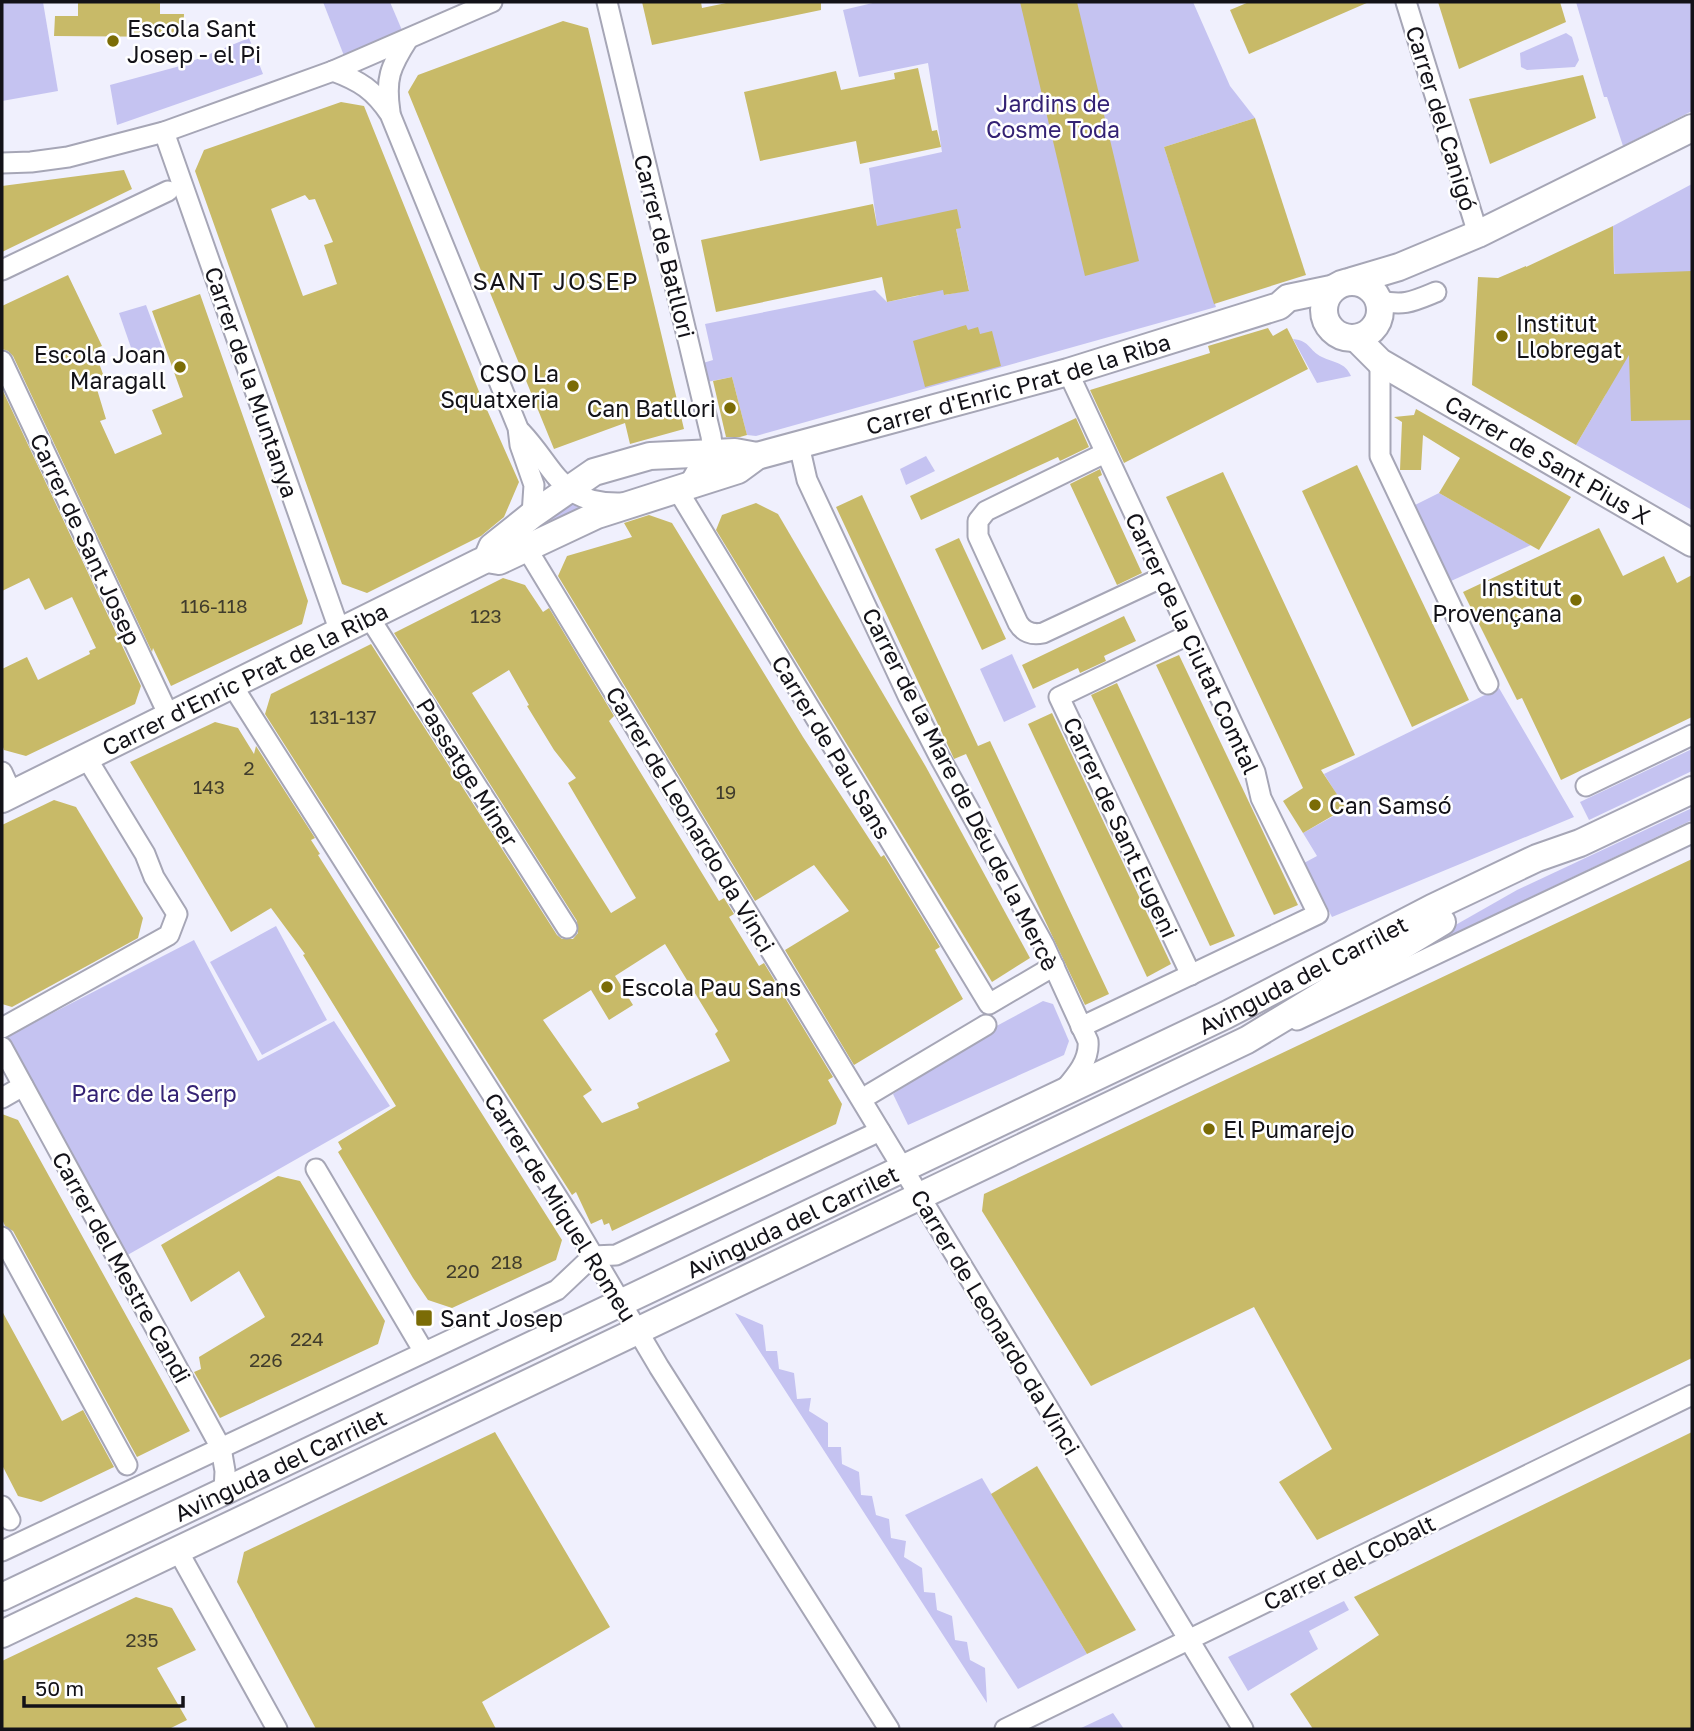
<svg xmlns="http://www.w3.org/2000/svg" width="1694" height="1731" viewBox="0 0 1694 1731" font-family="'Golos Text',sans-serif">
<rect width="100%" height="100%" fill="#f0f0fd"/>
<!-- green -->
<g fill="#c5c3f1">
<path d="M2,2h41l15,89 -56,10z"/>
<path d="M323,2h67l17,40 -59,24z"/>
<path d="M877,2h316l37,84 25,32 -91,29 52,160 -460,129 -9,-1 -15,-58 -25,5 -4,-19 10,-3 -8,-36 170,-34 12,12 30,-6 25,-11 3,10 24,-5 -13,-61 -79,-3 -8,-58 73,-16 -14,-89 -69,14 -16,-67z"/>
<path d="M1576,2h116v109l-69,35 -16,-49h-3z"/>
<path d="M1566,33l6,4 7,23 -4,7 -48,3 -6,-3 -1,-14z"/>
<path d="M249,38l14,36 -146,51 -7,-40 70,-19z"/>
<path d="M1692,184v326l-116,-65 30,-51 -5,-5 15,-57 -3,-106z"/>
<path d="M146,305l18,48 -28,9 -17,-49z"/>
<path d="M1293,339c18,2 15,11 29,18 12,6 23,5 29,19l-34,7z"/>
<path d="M926,456l9,15 -29,14 -6,-16z"/>
<path d="M1439,493l92,52 -80,36 -36,-76z"/>
<path d="M573,501l16,6 -63,33 17,-22z"/>
<path d="M1012,654l24,53 -32,15 -24,-53z"/>
<path d="M1499,688l75,129 -242,100 -28,-54 13,-7 -14,-23 43,-24 -22,-35z"/>
<path d="M1692,749v22l-103,49 -9,-18z"/>
<path d="M1692,808v12l-290,139 -1,-3 116,-66z"/>
<path d="M276,926l51,94 -65,35 -52,-93z"/>
<path d="M194,940l64,121 76,-40 56,85 -266,151 -122,-218z"/>
<path d="M1043,1001l10,3 16,37 -5,14 -156,70 -15,-31 98,-65z"/>
<path d="M735,1313l28,12 3,26h11l2,18 15,4 3,26 14,-1 -2,13 19,12v24h13l1,17 17,8 2,23 11,1 4,19 13,4 2,19 15,3 -2,16 18,11 2,24 11,1 2,17 15,6 3,24 12,2 3,18 15,8 2,35z"/>
<path d="M982,1478l105,176 -69,35 -113,-174z"/>
<path d="M1344,1601l5,9 -40,21 9,18 -70,42 -20,-34z"/>
<path d="M1113,1713l11,16h-45z"/>
</g>
<!-- building -->
<g fill="#c8ba68" fill-rule="evenodd">
<path d="M78,2h82v12h24l-1,23 -129,-1 1,-20h23z"/>
<path d="M642,2h59l1,6 29,-6h90v8l-169,35z"/>
<path d="M1020,2h57l62,259 -54,15z"/>
<path d="M1249,2h120l-120,52 -19,-44z"/>
<path d="M1438,2h122l6,20 -107,47z"/>
<path d="M563,21l25,7 96,401 -54,15 -5,-21 -71,26 -146,-357 10,-17z"/>
<path d="M918,68l14,63 5,-1 4,17 -81,17 -4,-23 -96,20 -16,-69 92,-21 5,19 54,-11 -1,-6z"/>
<path d="M1583,75l13,43 -106,46 -21,-65z"/>
<path d="M341,102l23,4 116,288 39,88 -15,35 -23,19 -114,57 -25,-9 -147,-413 9,-21zM305,195l4,5 6,-1 18,43 -9,3 13,39 -34,12 -32,-87z"/>
<path d="M1255,118l51,157 -92,29 -50,-157z"/>
<path d="M124,170l8,19 -130,63v-66z"/>
<path d="M873,204l4,22 80,-17 4,19 -5,1 13,62 -25,4 -1,-5 -56,12 -5,-25 -166,35 -15,-72z"/>
<path d="M1613,226l1,48 78,-3v149l-61,1 -2,-66 -53,90 -104,-60 6,-108 20,1 28,-12v1z"/>
<path d="M68,275l34,71 -8,3 10,28 -5,2 2,5 -5,2 10,33 -6,2 15,33 47,-20 -10,-24 31,-13 -31,-86 48,-17 108,307 -6,23 -131,62 -18,-38 -1,4 -139,-296 -5,-5 -6,-2v-43z"/>
<path d="M966,325l2,5 10,-3 2,7 12,-3 9,35 -76,21 -12,-46z"/>
<path d="M1268,328l5,8 14,-8 21,41 -184,94 -34,-73 120,-37 -2,-7z"/>
<path d="M732,377l15,58 -7,2h-14l-13,-56z"/>
<path d="M2,389l139,297 -6,18 -109,52 -22,-6 -2,-6v-75l25,-12 11,23 52,-26 -1,-3 7,-3 -24,-51 -27,13 -16,-32 -27,13z"/>
<path d="M1416,409l155,88 -32,53 -100,-57 21,-35 -37,-23 -2,35h-21l2,-48 -8,-5 20,-2z"/>
<path d="M1076,418l13,29 -29,14 -2,-4 -137,63 -11,-24z"/>
<path d="M1357,465l112,235 -57,27 -110,-236z"/>
<path d="M1100,469l2,6 -4,2 44,96 -25,12 -47,-101z"/>
<path d="M1223,472l132,283 -34,15 25,38 -43,25 -20,-32 20,-13 -137,-291z"/>
<path d="M862,495l116,251 12,-5 119,253 -24,11 -119,-251 -12,5 -3,-7 -115,-245z"/>
<path d="M756,503l22,11 148,253 104,191 -38,24 -276,-452 6,-15z"/>
<path d="M649,515l23,8 131,214 78,120 3,-2 56,92 -5,3 28,49 -109,66 -69,-115 64,-39 -35,-46 -59,36 -197,-325 9,-20 65,-19 -8,-14z"/>
<path d="M1599,528l24,48 41,-20 13,27 15,-8v142l-131,63 -39,-82 -5,2 -54,-108z"/>
<path d="M959,538l47,101 -24,11 -47,-101z"/>
<path d="M503,578l22,7 18,27 6,-4 65,108 -5,5 110,180 5,-3 10,16 -5,3 30,49 5,-3 69,114 -5,3 14,24 -6,20 -224,107 -3,-8 -5,2 -2,-6 -11,5 -15,-32 -4,3 -307,-481 6,-20 100,-50 186,291 5,4h11l5,-6 -1,-12 -183,-288zM509,670l20,35 -2,1 27,44 22,28 -8,5 68,115 -25,15 -139,-220zM665,944l53,87 -3,3 15,27 -93,42 2,5 -37,15 -19,-27 9,-6 -49,-70 48,-30 18,30 24,-15 -18,-29z"/>
<path d="M1124,616l12,25 -32,15 2,5 -26,12 -2,-5 -45,21 -11,-24z"/>
<path d="M1179,655l119,250 -24,10 -118,-250z"/>
<path d="M1117,683l118,253 -25,10 -119,-251z"/>
<path d="M1052,713l119,251 -24,13 -119,-253z"/>
<path d="M215,722l23,6 16,26 2,-8 59,92 -4,2 9,14 -2,1 244,385 -6,20 -104,48 -24,-8 -15,-22 -75,-126 4,-3 -4,-7 58,-36 -93,-151 2,-1 -34,-46 -40,24 -101,-170z"/>
<path d="M54,800l22,7 67,111 -5,20 -126,69 -10,-3v-179z"/>
<path d="M1692,859v499l-375,182 -38,-58 53,-33 -78,-142 -163,79 -109,-175 2,-17z"/>
<path d="M2,1114l16,6 172,311 -53,26 -124,-226 -8,-5 -3,-7z"/>
<path d="M278,1176l22,5 85,140 -7,23 -158,74 -26,-46 7,-3 -2,-12 66,-40 -26,-46 -48,31 -30,-57z"/>
<path d="M2,1311l60,110 21,-11 31,57 -73,35 -23,-6 -16,-31z"/>
<path d="M495,1432l115,195 -128,75 14,27h-180l-79,-147 7,-30z"/>
<path d="M1692,1432v297h-379l-23,-35 89,-59 -25,-38z"/>
<path d="M1037,1466l99,164 -49,24 -96,-160z"/>
<path d="M136,1597l36,11 24,42 -39,18 30,52 -18,9h-167v-68z"/>
</g>
<g fill="none" stroke-linecap="round" stroke-linejoin="round">
<!-- street casing -->
<g stroke="#a6a6b6" stroke-width="23">
<g id="street">
<path d="M607,2l104,434 1,8 -24,42"/>
<path d="M1406,2l72,232"/>
<path d="M333,71c27,10 41,19 57,43l128,314 2,17 14,40 -2,30"/>
<path d="M390,112c-5,-33 0,-45 18,-73"/>
<path d="M164,132l176,500"/>
<path d="M2,163l29,-1 37,-5 96,-25 169,-61 159,-69"/>
<path d="M2,270l166,-79"/>
<path d="M1379,300c24,7 35,1 57,-8"/>
<path d="M2,361l167,355"/>
<path d="M1380,362v94l108,228"/>
<path d="M1068,372l187,400 6,26 57,116 -237,113"/>
<path d="M521,432c35,37 39,73 101,71"/>
<path d="M799,445l8,35 101,216 31,60 105,189 44,96c2,19 -12,35 -24,49"/>
<path d="M1105,453l-119,58 -8,10v15l40,87c6,10 15,12 25,10l120,-56"/>
<path d="M677,489l312,515 65,-38"/>
<path d="M515,548l12,1 716,1180"/>
<path d="M369,617l198,311"/>
<path d="M1190,634l-131,63 132,278"/>
<path d="M232,685l343,540 84,142 230,362"/>
<path d="M2,772l10,22"/>
<path d="M1586,786l106,-51"/>
<path d="M1297,1020l395,-187"/>
<path d="M2,1028l167,-93 8,-21 -23,-37 -9,-23 -59,-97"/>
<path d="M2,1047l219,401 4,23 -1,20"/>
<path d="M870,1094l116,-69"/>
<path d="M2,1098l21,-12"/>
<path d="M316,1169l108,183"/>
<path d="M2,1237l125,228"/>
<path d="M2,1506l8,14"/>
<path d="M2,1551l555,-261 36,-34 23,-1 264,-124"/>
<path d="M178,1551l99,178"/>
<path d="M1005,1729l687,-334"/>
</g>
</g>
<!-- secondary casing -->
<g stroke="#a6a6b6" stroke-width="30">
<g id="secondary">
<path d="M1352,281l47,-14 79,-33 214,-106"/>
<circle cx="1352" cy="310" r="28"/>
<path id="s1" d="M1356,338l24,24 312,181"/>
<path d="M487,559l5,-12 40,-32 62,-43 56,-16 85,-4 22,4"/>
<path id="s2" d="M2,799l478,-237 7,-3 12,2 98,-46 141,-45 19,-14 311,-84 211,-66 9,-8 43,-9"/>
<path id="s3" d="M2,1597l1224,-582 206,-107 105,-50 43,-15 112,-53"/>
<path d="M2,1634l1245,-594 195,-118"/>
</g>
</g>
<!-- street -->
<use href="#street" stroke="#fff" stroke-width="19"/>
<!-- secondary -->
<use href="#secondary" stroke="#fff" stroke-width="26"/>
</g>
<!-- markers -->
<g fill="#7b6c06" stroke="#fff" stroke-width="2.5">
<circle cx="113" cy="41" r="7"/>
<circle cx="1502" cy="336" r="7"/>
<circle cx="180" cy="367" r="7"/>
<circle cx="573" cy="386" r="7"/>
<circle cx="730" cy="408" r="7"/>
<circle cx="1576" cy="600" r="7"/>
<circle cx="1315" cy="805" r="7"/>
<circle cx="607" cy="987" r="7"/>
<circle cx="1209" cy="1129" r="7"/>
<rect x="415" y="1309" width="18" height="18" rx="3.5"/>
</g>
<g text-anchor="middle" dominant-baseline="central" stroke-width="5" stroke-linejoin="round" paint-order="stroke">
<!-- number labels -->
<g font-size="19" fill="#403c2c">
<text x="214" y="605">116-118</text>
<text x="486" y="615">123</text>
<text x="343" y="716">131-137</text>
<text x="249" y="767">2</text>
<text x="209" y="786">143</text>
<text x="726" y="791">19</text>
<text x="507" y="1261">218</text>
<text x="463" y="1270">220</text>
<text x="307" y="1338">224</text>
<text x="266" y="1359">226</text>
<text x="142" y="1639">235</text>
</g>
<!-- poi labels -->
<g font-size="23" fill="#131218" stroke="#fff" text-anchor="start">
<text x="127" y="28">Escola Sant<tspan x="127" dy="26">Josep - el Pi</tspan></text>
<text x="1516" y="323">Institut<tspan x="1516" dy="26">Llobregat</tspan></text>
<text x="166" y="354" text-anchor="end">Escola Joan<tspan x="166" dy="26">Maragall</tspan></text>
<text x="559" y="373" text-anchor="end">CSO La<tspan x="559" dy="26">Squatxeria</tspan></text>
<text x="716" y="408" text-anchor="end">Can Batllori</text>
<text x="1562" y="587" text-anchor="end">Institut<tspan x="1562" dy="26">Provençana</tspan></text>
<text x="1329" y="805">Can Samsó</text>
<text x="621" y="987">Escola Pau Sans</text>
<text x="1223" y="1129">El Pumarejo</text>
<text x="440" y="1318">Sant Josep</text>
</g>
<!-- park labels -->
<g font-size="23" fill="#342274" stroke="#fff">
<text x="1053" y="103">Jardins de<tspan x="1053" dy="26">Cosme Toda</tspan></text>
<text x="154" y="1093">Parc de la Serp</text>
</g>
<!-- street labels -->
<g font-size="23" fill="#131218" stroke="#fff">
<text transform="translate(1442 118) rotate(73)">Carrer del Canigó</text>
<text transform="translate(665 246) rotate(76)">Carrer de Batllori</text>
<text transform="translate(252 382) rotate(71)">Carrer de la Muntanya</text>
<text stroke="none"><textPath href="#s2" startOffset="1104">Carrer d'Enric Prat de la Riba</textPath></text>
<text stroke="none"><textPath href="#s1" startOffset="228">Carrer de Sant Pius X</textPath></text>
<text transform="translate(86 539) rotate(65)">Carrer de Sant Josep</text>
<text transform="translate(1193 643) rotate(65)">Carrer de la Ciutat Comtal</text>
<text stroke="none"><textPath href="#s2" startOffset="271">Carrer d'Enric Prat de la Riba</textPath></text>
<text transform="translate(832 747) rotate(59)">Carrer de Pau Sans</text>
<text transform="translate(468 772) rotate(58)">Passatge Miner</text>
<text transform="translate(961 789) rotate(63)">Carrer de la Mare de Déu de la Mercè</text>
<text transform="translate(691 819) rotate(59)">Carrer de Leonardo da Vinci</text>
<text transform="translate(1121 827) rotate(65)">Carrer de Sant Eugeni</text>
<text stroke="none"><textPath href="#s3" startOffset="1442">Avinguda del Carrilet</textPath></text>
<text transform="translate(561 1207) rotate(58)">Carrer de Miquel Romeu</text>
<text stroke="none"><textPath href="#s3" startOffset="875">Avinguda del Carrilet</textPath></text>
<text transform="translate(122 1267) rotate(61)">Carrer del Mestre Candi</text>
<text transform="translate(996 1322) rotate(59)">Carrer de Leonardo da Vinci</text>
<text stroke="none"><textPath href="#s3" startOffset="308">Avinguda del Carrilet</textPath></text>
<text transform="translate(1349 1562) rotate(-26)">Carrer del Cobalt</text>
</g>
<!-- neighbourhood labels -->
<g font-size="24" letter-spacing="2" fill="#131218" stroke="#fff">
<text x="556" y="280">SANT JOSEP</text>
</g>
</g>
<!-- border -->
<rect width="1694" height="1731" fill="none" stroke="#131218" stroke-width="7"/>
<!-- scale -->
<path d="M24 1696v10h159v-10" fill="none" stroke="#131218" stroke-width="3.5"/>
<text x="35" y="1696" font-size="21" fill="#131218" stroke="#ffffff" stroke-width="5" paint-order="stroke">50 m</text>
</svg>
